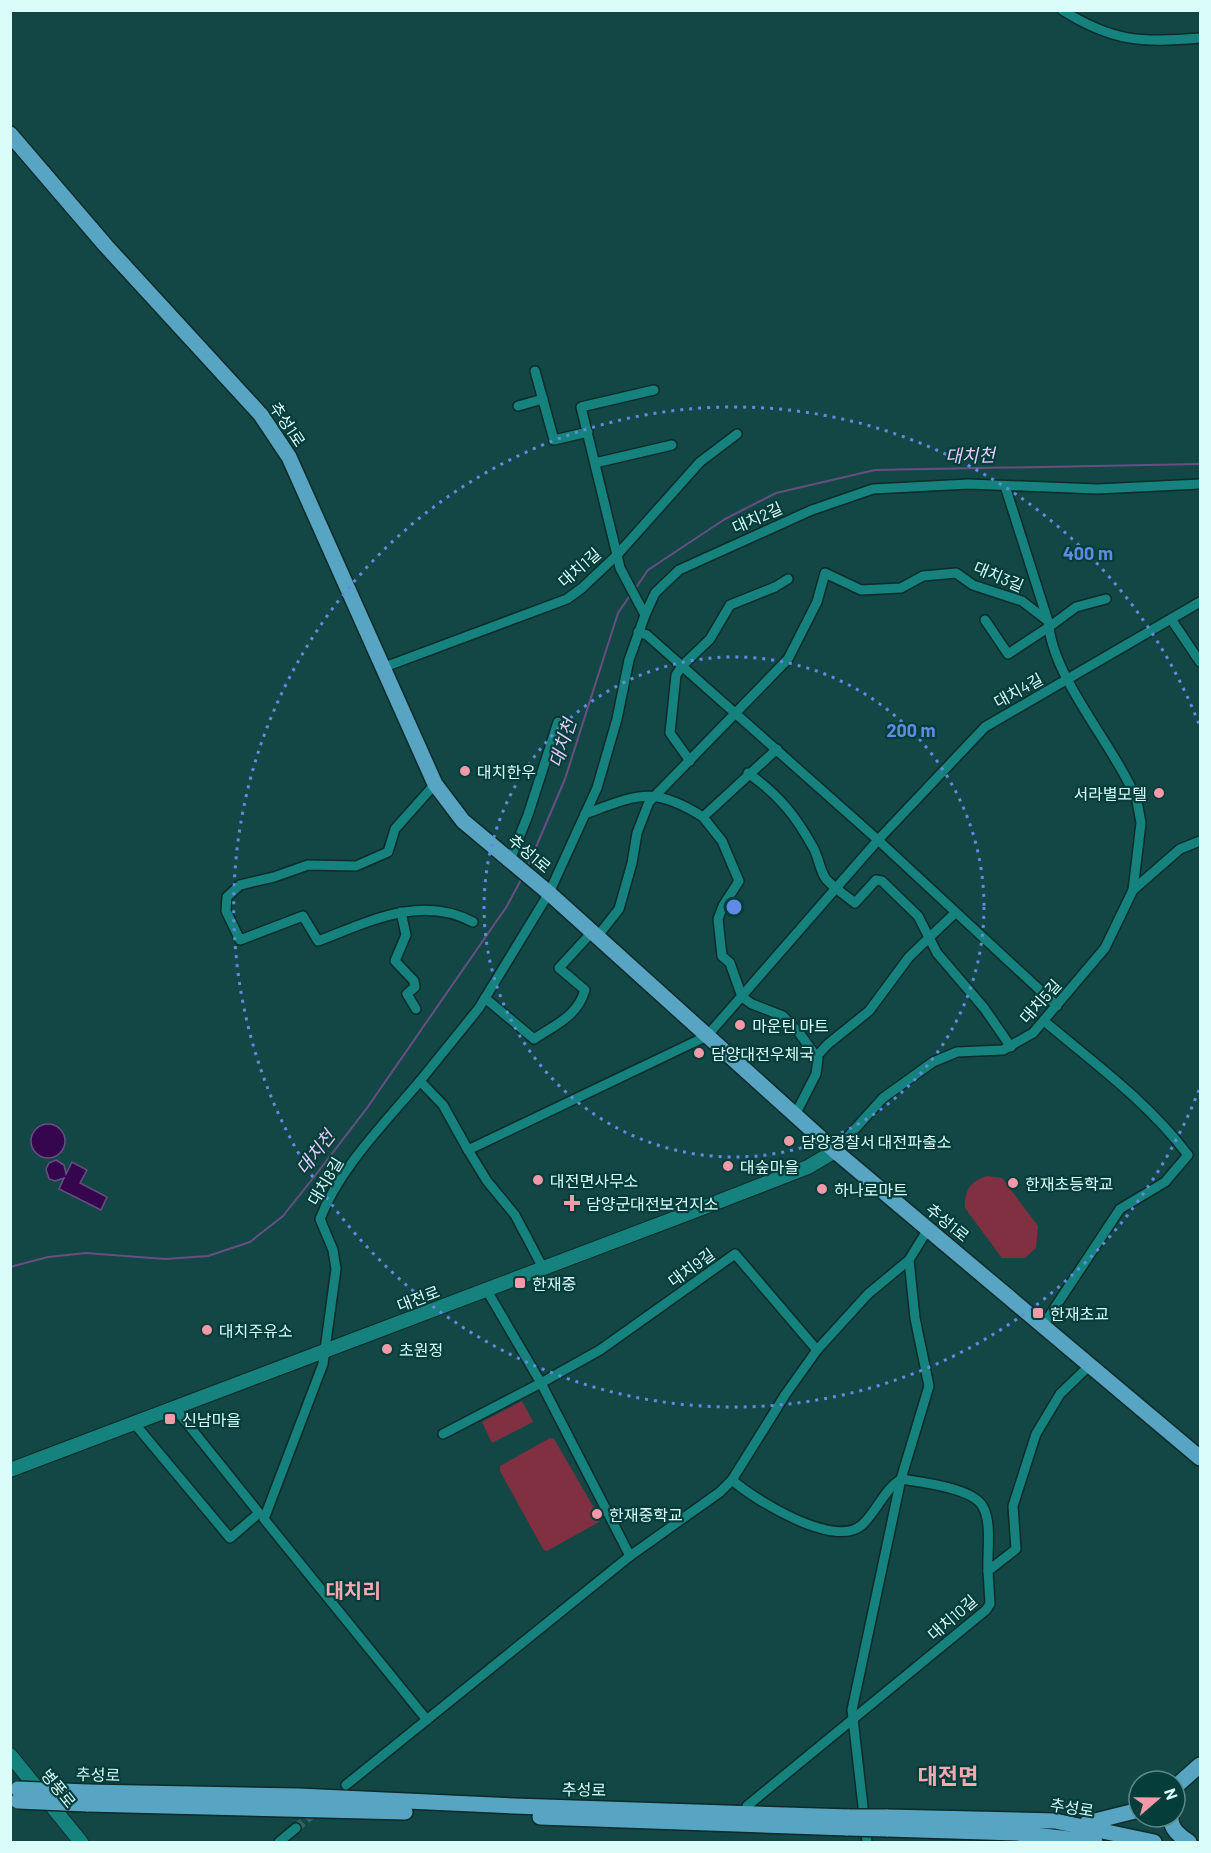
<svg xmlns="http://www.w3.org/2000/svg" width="1211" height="1853" viewBox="0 0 1211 1853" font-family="Barlow,'Noto Sans KR',sans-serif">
<rect width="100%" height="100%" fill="#134745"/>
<!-- green -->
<g fill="#803041">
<path d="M987,1176l15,2 36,48 -2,22 -11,10h-23l-37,-50c-1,-17 5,-27 22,-32z"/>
<path d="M522,1401l11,21 -41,21 -10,-21z"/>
<path d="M550,1438l4,1 46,79 -1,4 -52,29 -4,-2 -43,-78v-5z"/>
</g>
<!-- water -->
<g fill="#35054e" stroke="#674f82" stroke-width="1.5">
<circle cx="48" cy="1141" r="17"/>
<path d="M56,1160l8,5 2,9 6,-12 15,8 -7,13 27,14 -6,13 -42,-21 5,-11 -9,3 -6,-2 -3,-10 3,-6z"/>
</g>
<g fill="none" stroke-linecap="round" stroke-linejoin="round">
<!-- stream -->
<g stroke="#674f82" stroke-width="2">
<path d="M635,589l13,-19 77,-51 51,-26 99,-23 325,-6"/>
<path d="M527,868l38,-89 53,-166 13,-19"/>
<path d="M10,1267l38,-10 38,-4 79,6 43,-3 42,-14 33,-26 31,-39 53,-69 140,-202 15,-28"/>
</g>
<!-- street-tunnel -->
<path stroke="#316260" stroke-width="9" stroke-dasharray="9 4.5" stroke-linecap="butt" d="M296,1828l21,-18"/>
<!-- street casing -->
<g stroke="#0c2b29" stroke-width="12">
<g id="street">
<path d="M1062,10c51,32 80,33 138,28"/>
<path d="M535,371l19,69 34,-8"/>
<path d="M518,406l25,-7"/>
<path d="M595,463l77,-18"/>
<path d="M1005,486l43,135"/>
<path d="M645,615l-25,-47 -3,-13 83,-93 37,-28"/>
<path d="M1171,619l29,43"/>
<path d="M985,620l23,34 41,-27c6,54 67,121 88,174l4,22 -8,67"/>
<path d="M638,632l9,3 231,205 179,166"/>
<path d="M382,668l185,-69 15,-11 35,-33 -36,-148 73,-17"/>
<path d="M690,761l-20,-28 6,-58 6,-9 28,-27 20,-34 45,-18 13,-8"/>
<path d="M748,773c31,22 48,43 66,76 5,10 6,22 12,30 8,9 19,16 29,24l21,-23 6,1 36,35 19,37 47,55 27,39"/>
<path d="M435,784l-40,45 -7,23 -32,14 -48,-1 -34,12 -34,8 -13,12 -1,14 14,29 63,-24 15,25c50,-19 103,-47 155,-19"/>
<path d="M585,814c52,-19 68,-29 118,3l74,-68"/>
<path d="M703,817l19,24 17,40 -16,25 -5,13 4,37 8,7 12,34 10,7 31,12 17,18 18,25 -2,15 -21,41"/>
<path d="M510,860l18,-45 30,-93"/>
<path d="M401,912l5,23 -11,26 19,20 1,6 -8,7 9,15"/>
<path d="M597,937l22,-28 13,-46 5,-30 12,-31 139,-143 29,-57 8,-29 36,17 40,-2 22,-12 33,-3 17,12 49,16 26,20 1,6 27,-20 30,-8"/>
<path d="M485,998l49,41c22,-15 43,-22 51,-49l-26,-22 33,-36"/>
<path d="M816,1057l12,-13 41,-33 40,-54 46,-44"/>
<path d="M420,1081l59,-73 70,-115 48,-105 20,-69 12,-59 16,-45 10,-22 24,-23 133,-60 61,-21 96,-5 128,5 103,-5"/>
<path d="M468,1150l19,31 28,34 28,53"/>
<path d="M835,1151l48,-53 50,-36 24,-10 46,-2 30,-17 72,-85 28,-58 47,-41 20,-8"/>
<path d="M486,1289l55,94 59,-33 135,-96 82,96 51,-56 41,-34 19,-31"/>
<path d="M1044,1324l76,-115 45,-27 23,-27c-40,-53 -94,-92 -144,-134"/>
<path d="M817,1350l-32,45 -53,85c23,20 102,69 130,45 15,-14 22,-35 39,-46 19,3 73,9 82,28 9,16 4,45 5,64"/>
<path d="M134,1423l96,115 29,-25 -85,-106"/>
<path d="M443,1434l98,-51 89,173"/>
<path d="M427,1720l-163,-201 59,-155 13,-95 -3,-19 -13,-31c20,-52 65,-96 100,-138l23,24 25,45 239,-114 171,-196 107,-113 215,-125"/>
<path d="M346,1785l284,-229 90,-64 12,-12"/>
<path d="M747,1806l239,-196 4,-6 -2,-33 28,-22 -3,-43 23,-72 24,-40 31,-30"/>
<path d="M279,1842l17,-14"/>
<path d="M867,1842l-15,-132 49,-231 28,-93 -14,-68 -6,-58"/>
</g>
</g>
<!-- secondary casing -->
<g stroke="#0c2b29" stroke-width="16">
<g id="secondary">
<path d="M10,1470l700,-265 98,-38 27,-16"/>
<path d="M10,1755l71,87"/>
</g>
</g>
<!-- primary casing -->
<g stroke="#0c2b29" stroke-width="18">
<g id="primary">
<path d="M10,134l96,112 155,169 28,42 146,327 28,37 86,72 286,258 365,307"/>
<path d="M1175,1787l25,-22"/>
<path d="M87,1792l211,4 216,10 335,11"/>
<path d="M87,1804l318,8"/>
<path d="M540,1817l308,11"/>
<path d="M886,1817l169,4 99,21"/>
<path d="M1171,1817c-1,12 9,19 18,25"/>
<path d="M1087,1823l52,-13"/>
<path d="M887,1829l130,4 78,9"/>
</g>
</g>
<!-- street -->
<use href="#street" stroke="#15827d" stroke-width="9"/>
<!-- secondary -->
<use href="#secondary" stroke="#15827d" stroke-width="14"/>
<!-- primary -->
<use href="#primary" stroke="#58a4c3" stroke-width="15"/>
<!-- primary-bridge casing -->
<g stroke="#0c2b29" stroke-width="18" stroke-linecap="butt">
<g id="primary-bridge">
<path d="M18,1789l69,3"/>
<path d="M18,1801l69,3"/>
<path d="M849,1817h37"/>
<path d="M848,1828l39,1"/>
</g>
</g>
<!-- primary-bridge -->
<use href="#primary-bridge" stroke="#58a4c3" stroke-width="15"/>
</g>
<!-- distance rings -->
<g fill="none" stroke="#608be4" stroke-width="3" stroke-dasharray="3 6">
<circle cx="734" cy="907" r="250"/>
<path d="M1199 1090A500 500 0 1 1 1199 724"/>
</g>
<!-- markers -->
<g fill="#f39aa8" stroke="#043d3a" stroke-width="2">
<circle cx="465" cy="771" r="6"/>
<circle cx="1159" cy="793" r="6"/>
<circle cx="740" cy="1025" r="6"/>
<circle cx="699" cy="1053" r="6"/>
<circle cx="789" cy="1141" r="6"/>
<circle cx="728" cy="1166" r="6"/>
<circle cx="538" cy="1180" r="6"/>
<circle cx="1013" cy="1183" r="6"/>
<circle cx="822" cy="1189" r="6"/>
<path d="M569 1194h6v6h6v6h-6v6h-6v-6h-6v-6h6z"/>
<rect x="514" y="1277" width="12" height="12" rx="3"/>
<rect x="1032" y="1307" width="12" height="12" rx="3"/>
<circle cx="207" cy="1330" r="6"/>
<circle cx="387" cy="1349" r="6"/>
<rect x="164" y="1413" width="12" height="12" rx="3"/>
<circle cx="597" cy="1514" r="6"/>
</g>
<g text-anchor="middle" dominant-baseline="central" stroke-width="4.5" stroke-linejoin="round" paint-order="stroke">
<!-- street labels -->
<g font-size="16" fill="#dbfdfa" stroke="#043d3a">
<text transform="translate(288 424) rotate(56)">추성1로</text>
<text transform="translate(757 517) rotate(-24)">대치2길</text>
<text transform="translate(579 567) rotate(-41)">대치1길</text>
<text transform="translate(999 576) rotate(23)">대치3길</text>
<text transform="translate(1018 690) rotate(-29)">대치4길</text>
<text transform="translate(530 853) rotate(40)">추성1로</text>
<text transform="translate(1040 1001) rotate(-48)">대치5길</text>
<text transform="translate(325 1181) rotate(-59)">대치8길</text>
<text transform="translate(948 1222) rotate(39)">추성1로</text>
<text transform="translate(691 1267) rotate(-36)">대치9길</text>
<text transform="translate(418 1298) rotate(-21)">대전로</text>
<text transform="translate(952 1617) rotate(-41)">대치10길</text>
<text transform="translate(98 1774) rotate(2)">추성로</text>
<text transform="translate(59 1788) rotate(51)">병풍로</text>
<text transform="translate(584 1789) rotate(1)">추성로</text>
<text transform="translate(1072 1807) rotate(9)">추성로</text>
</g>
<!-- poi labels -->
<g font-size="16" fill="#dbfdfa" stroke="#043d3a" text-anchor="start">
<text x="477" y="771">대치한우</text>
<text x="1147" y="793" text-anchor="end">서라별모텔</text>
<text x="752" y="1025">마운틴 마트</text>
<text x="711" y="1053">담양대전우체국</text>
<text x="801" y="1141">담양경찰서 대전파출소</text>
<text x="740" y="1166">대숲마을</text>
<text x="550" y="1180">대전면사무소</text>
<text x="1025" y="1183">한재초등학교</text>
<text x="834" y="1189">하나로마트</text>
<text x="586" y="1203">담양군대전보건지소</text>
<text x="532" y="1283">한재중</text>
<text x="1050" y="1313">한재초교</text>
<text x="219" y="1330">대치주유소</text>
<text x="399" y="1349">초원정</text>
<text x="182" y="1419">신남마을</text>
<text x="609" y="1514">한재중학교</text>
</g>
<!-- water labels -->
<g font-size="18" font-style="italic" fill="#e7cbfd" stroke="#043d3a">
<text transform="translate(970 455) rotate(-1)">대치천</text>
<text transform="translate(562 743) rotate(-72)">대치천</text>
<text transform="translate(315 1152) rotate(-52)">대치천</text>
</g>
<!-- quarter labels -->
<g font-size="20" font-weight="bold" fill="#fba7b3" stroke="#043d3a">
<text x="353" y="1590">대치리</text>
</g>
<!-- district labels -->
<g font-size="22" font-weight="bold" fill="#fba7b3" stroke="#043d3a">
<text x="948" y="1775">대전면</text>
</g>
</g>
<circle cx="734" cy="907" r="9" fill="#608be4" stroke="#043d3a" stroke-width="3"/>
<g font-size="18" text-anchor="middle" font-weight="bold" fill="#608be4" stroke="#043d3a" stroke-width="4.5" stroke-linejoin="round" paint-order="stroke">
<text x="1088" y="560">400 m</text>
<text x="911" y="737">200 m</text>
</g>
<!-- border -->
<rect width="1211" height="1853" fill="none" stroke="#dbfdfa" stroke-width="24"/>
<!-- north arrow -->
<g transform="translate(1157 1799) rotate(70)"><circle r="28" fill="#043d3a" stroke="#5a8a87" stroke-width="1.5"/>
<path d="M0-4.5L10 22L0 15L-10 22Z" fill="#f39aa8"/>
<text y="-9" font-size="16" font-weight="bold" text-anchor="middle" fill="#dbfdfa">N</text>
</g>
</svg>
